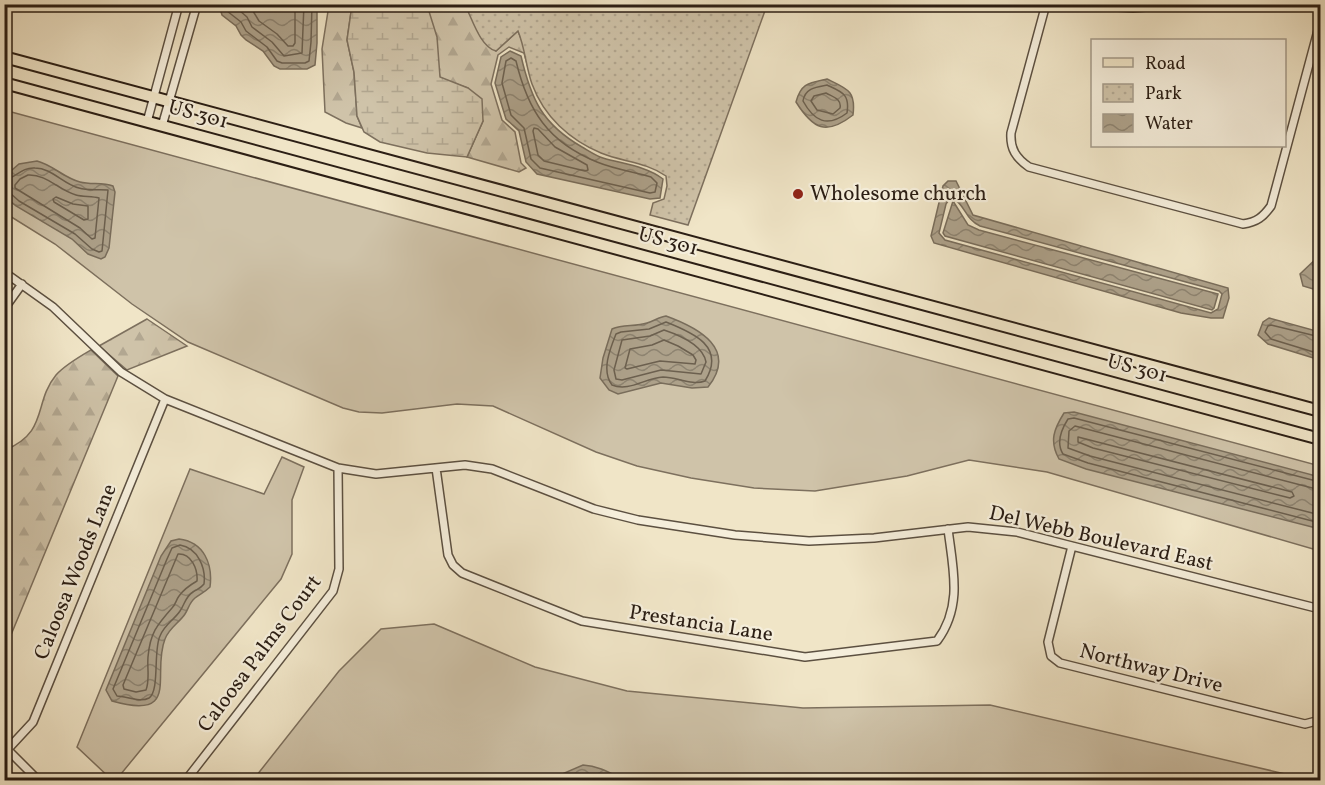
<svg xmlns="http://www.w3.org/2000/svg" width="1325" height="785" font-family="Vollkorn,serif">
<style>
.grass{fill:#cfc3a9;stroke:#7d705e;stroke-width:1.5}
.forest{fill:url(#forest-firs);stroke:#7d705e;stroke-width:1.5}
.wetland{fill:url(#wetland-marsh);stroke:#7d705e;stroke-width:1.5}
.park{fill:url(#park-dots);stroke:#7d705e;stroke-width:1.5}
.water{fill:url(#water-waves);stroke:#796d5b;stroke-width:1.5;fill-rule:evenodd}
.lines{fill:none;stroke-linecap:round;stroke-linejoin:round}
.shore{stroke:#6c604f;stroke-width:1.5}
.street-casing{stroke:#5c5041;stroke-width:10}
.primary-casing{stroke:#2b1e14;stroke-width:14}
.street{stroke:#f5eedb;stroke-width:7}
.primary{stroke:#f0e5c7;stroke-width:10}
.poi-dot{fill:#8f2418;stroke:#f5eedb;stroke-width:2}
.labels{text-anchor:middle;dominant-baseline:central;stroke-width:4.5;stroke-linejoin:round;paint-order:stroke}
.street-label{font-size:21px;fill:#2b1e14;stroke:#f5eedb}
.poi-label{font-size:21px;fill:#2b1e14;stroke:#f5eedb;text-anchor:start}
</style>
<defs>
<pattern id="forest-firs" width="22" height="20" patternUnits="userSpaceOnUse" patternTransform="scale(1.5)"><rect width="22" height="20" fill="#cfc3a9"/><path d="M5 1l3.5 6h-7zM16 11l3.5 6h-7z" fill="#b2a791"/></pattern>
<pattern id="wetland-marsh" width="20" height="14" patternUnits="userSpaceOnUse" patternTransform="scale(1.5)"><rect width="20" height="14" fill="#cfc3a9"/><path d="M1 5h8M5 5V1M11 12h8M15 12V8" fill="none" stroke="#b2a791"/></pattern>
<pattern id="park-dots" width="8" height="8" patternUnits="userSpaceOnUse" patternTransform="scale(1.5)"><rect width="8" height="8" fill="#cfc3a9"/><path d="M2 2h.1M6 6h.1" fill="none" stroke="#b2a791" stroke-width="1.8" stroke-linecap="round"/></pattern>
<pattern id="water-waves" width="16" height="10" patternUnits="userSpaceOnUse" patternTransform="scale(1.5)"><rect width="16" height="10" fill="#ada18a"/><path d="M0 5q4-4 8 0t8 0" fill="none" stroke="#8d8370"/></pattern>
</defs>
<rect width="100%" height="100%" fill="#f0e5c7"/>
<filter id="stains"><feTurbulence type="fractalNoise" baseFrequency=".00333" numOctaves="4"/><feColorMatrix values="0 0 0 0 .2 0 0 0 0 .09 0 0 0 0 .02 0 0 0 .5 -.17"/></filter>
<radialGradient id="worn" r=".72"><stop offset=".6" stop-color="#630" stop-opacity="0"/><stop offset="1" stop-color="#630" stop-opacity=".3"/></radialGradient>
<path class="grass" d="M4,110L1320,466V551L1047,472L969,460L907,476L815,491L754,488L691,478L637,466L596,452L493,406L457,404L382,413L359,412L343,408L188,342L132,304L55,244L5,213Z
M282,457L304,467L292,500V554L281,579L116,780H112L77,747L190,469L264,494Z
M434,624L535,667L627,691L803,708L990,705L1311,780H253L339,671L381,629Z"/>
<path class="forest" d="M329,5H352L347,40L354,72L357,116L362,128L346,123L325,112L322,49Z
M427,5H465L483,40L496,51L518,31L524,46L532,82L524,53L509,47L498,55L491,84L502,120L515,132L521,163L526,168L519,172L467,157L483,121L468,88L440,78Z
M147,319L187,346L127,370L99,346Z
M91,350L118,376L6,647L4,646L5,450C49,432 33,403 56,375C65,365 79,357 91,350Z"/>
<path class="wetland" d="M352,5H427L437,37L440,77L468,88L482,99L483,121L467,157L427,153L380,142L364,132L357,116L354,72L347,40Z"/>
<path class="park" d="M465,5H767L688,225L650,215L653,203L664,199L667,186L666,176C646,162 623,162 601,153C570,140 544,117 532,84C526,67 525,48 518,31L496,51C480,47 472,18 465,5Z"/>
<path class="water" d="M219,5H317V43L315,65L307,69H280L274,66L263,51L246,40L241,35L236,26L222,15Z
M510,51L521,56C531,99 542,124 582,147C589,151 596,156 603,158C623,164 646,166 663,179L660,198L650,199L537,174L526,162L519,131L506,119L495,83L501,57Z
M827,79C848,89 856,91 853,115C826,136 813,129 796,102C801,83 809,83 827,79Z
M37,161C53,165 64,178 80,182C91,185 102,182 113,186L115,192L109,248L105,257L101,259L88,254L72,239L16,206L6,198L5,176L19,164Z
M948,181H956L973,215L1228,288L1229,298L1223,318H1211L1181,313L934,243L931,236L943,186ZM950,198H953C966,206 965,219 980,226L1219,291L1222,294L1218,309L1211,313L945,240L939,233L946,204Z
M953,201L968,225L979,230L1218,294L1214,308L1212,310L945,236L943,233Z
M1320,255V291L1303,286L1300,274Z
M666,316C699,328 738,349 708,387L692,388L661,383L618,394L609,390L600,378L603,358L612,329C623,324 635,327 647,323C654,321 659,317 666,316Z
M1269,318L1320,332V360L1268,344L1258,335L1263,322Z
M1074,412L1320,477V529L1086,469L1059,459C1049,441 1054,429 1064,413Z
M179,539C204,542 213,564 210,587C205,592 200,594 195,598C189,603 189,608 185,614C179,623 169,628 165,639C151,674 182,721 112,701L106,690L161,556L171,541Z
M583,765C599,766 610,773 624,780H559L562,774Z"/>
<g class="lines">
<path class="shore" d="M225,4L227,11L241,22L246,31L267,47L277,61L282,63H305L309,61L311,42L312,4
M232,4L247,17L252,27L272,42L284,56L302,53L304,4
M246,4L253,11L259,21L277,34L288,46H293L295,43V4
M511,58L516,61C528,111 548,142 597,162C614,169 634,172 651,177L657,183L655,192L650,193L540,168L531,159L524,128L511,115L502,83L506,61Z
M827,85C842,92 850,94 847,113C827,128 814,121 803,101C805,88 816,87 827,85Z
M826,93C833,97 842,99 840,108L833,114L817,110L811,101L814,96Z
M534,128L538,129L555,147L587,165L588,170L585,171L544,161L538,155L533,131Z
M28,175C47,174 58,190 76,195C83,197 92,196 99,198L95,238L92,239L80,228L15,188V185L20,179Z
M4,180C16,178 21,167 35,168C52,168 63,184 79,188C88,191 98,189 108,190L102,251L99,252L92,249L75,234L19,201L10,193L4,192
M56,197L73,204L88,206V219L84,220L54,202L53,199Z
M666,322C694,333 726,347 705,381C692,386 677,377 663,377C645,378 629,392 612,385C601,371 610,349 616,334L621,332L649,329Z
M664,330C679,335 703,345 706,362L701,374L661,370L622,380L616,379L614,370L622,340L650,336Z
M1320,337L1271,325L1268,326L1265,332L1271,339L1320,354
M664,340L678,346L693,355L696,360L695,364L660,361L627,369L625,368L630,349L652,345Z
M1078,437L1292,492L1294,496L1290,498L1093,448L1078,442Z
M1320,482L1074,418L1068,419C1061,430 1056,443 1063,454L1088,463L1320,523
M1320,490L1075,426L1069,431L1068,448L1090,456L1320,515
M180,545C198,548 206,568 204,584C200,589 197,589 193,592C185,597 185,604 180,611C174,620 164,625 160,636C153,650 160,691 149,698C140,703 126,696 117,696L113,689L167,559L172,548Z
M178,554C191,553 198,569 197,581C190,585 184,589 179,596C176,600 176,604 172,608C157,625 150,633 148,657C147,668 150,680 146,690L136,692L124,689L123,685Z"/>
<g class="street-casing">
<path id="street" d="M1046,4L1011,133C1010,149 1016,158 1029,167L1243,224C1257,222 1263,217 1271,206L1320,23
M1073,4L1133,8L1183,4
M147,122L179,4
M162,126L197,4
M4,272L53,307L121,372L165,399L338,468L376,474L465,465L492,469L594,509L638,520L735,535L809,541L874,538L968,527L1017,532L1320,609
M4,309L22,284
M436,468L448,555L453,565L462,573L582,621L805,657L937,641C963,606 953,569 948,529
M1072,546L1048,642L1051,656L1060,663L1305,724L1320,720
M6,748L38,780
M7,750L33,722L165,399
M186,780L333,591L339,569L338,468"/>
</g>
<g class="primary-casing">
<path id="primary" d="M4,57L1320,411
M4,83L1320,439"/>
</g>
<use href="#street" class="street"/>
<use href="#primary" class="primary"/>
</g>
<circle class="poi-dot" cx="798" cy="194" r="6"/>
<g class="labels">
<g class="street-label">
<text transform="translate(198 115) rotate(15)">US 301</text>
<text transform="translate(668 242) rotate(15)">US 301</text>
<text transform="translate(1137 369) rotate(15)">US 301</text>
<text transform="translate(1101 539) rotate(13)">Del Webb Boulevard East</text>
<text transform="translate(76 572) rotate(-68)">Caloosa Woods Lane</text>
<text transform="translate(701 624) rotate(9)">Prestancia Lane</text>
<text transform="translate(260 654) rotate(-53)">Caloosa Palms Court</text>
<text transform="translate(1151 669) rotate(14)">Northway Drive</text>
</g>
<g class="poi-label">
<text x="810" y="194">Wholesome church</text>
</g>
</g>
<rect width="1325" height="785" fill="none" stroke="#f0e5c7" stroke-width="24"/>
<rect x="6" y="6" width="1313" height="773" fill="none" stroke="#2b1e14" stroke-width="3"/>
<rect x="12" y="12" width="1301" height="761" fill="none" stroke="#2b1e14" stroke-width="1.5"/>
<rect x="1091" y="39" width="195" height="108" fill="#f5eedb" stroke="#a49b8b" stroke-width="1.5"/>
<rect x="1103" y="58" width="30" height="9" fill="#f0e5c7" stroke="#a49b8b" stroke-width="1.5"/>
<text x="1145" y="69" font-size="18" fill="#2b1e14">Road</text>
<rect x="1103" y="84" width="30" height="18" fill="url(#park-dots)" stroke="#a49b8b" stroke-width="1.5"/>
<text x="1145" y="99" font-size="18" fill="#2b1e14">Park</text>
<rect x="1103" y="114" width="30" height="18" fill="url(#water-waves)" stroke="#a49b8b" stroke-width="1.5"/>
<text x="1145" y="129" font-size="18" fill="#2b1e14">Water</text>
<rect width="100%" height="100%" filter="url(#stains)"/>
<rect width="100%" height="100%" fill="url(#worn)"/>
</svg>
